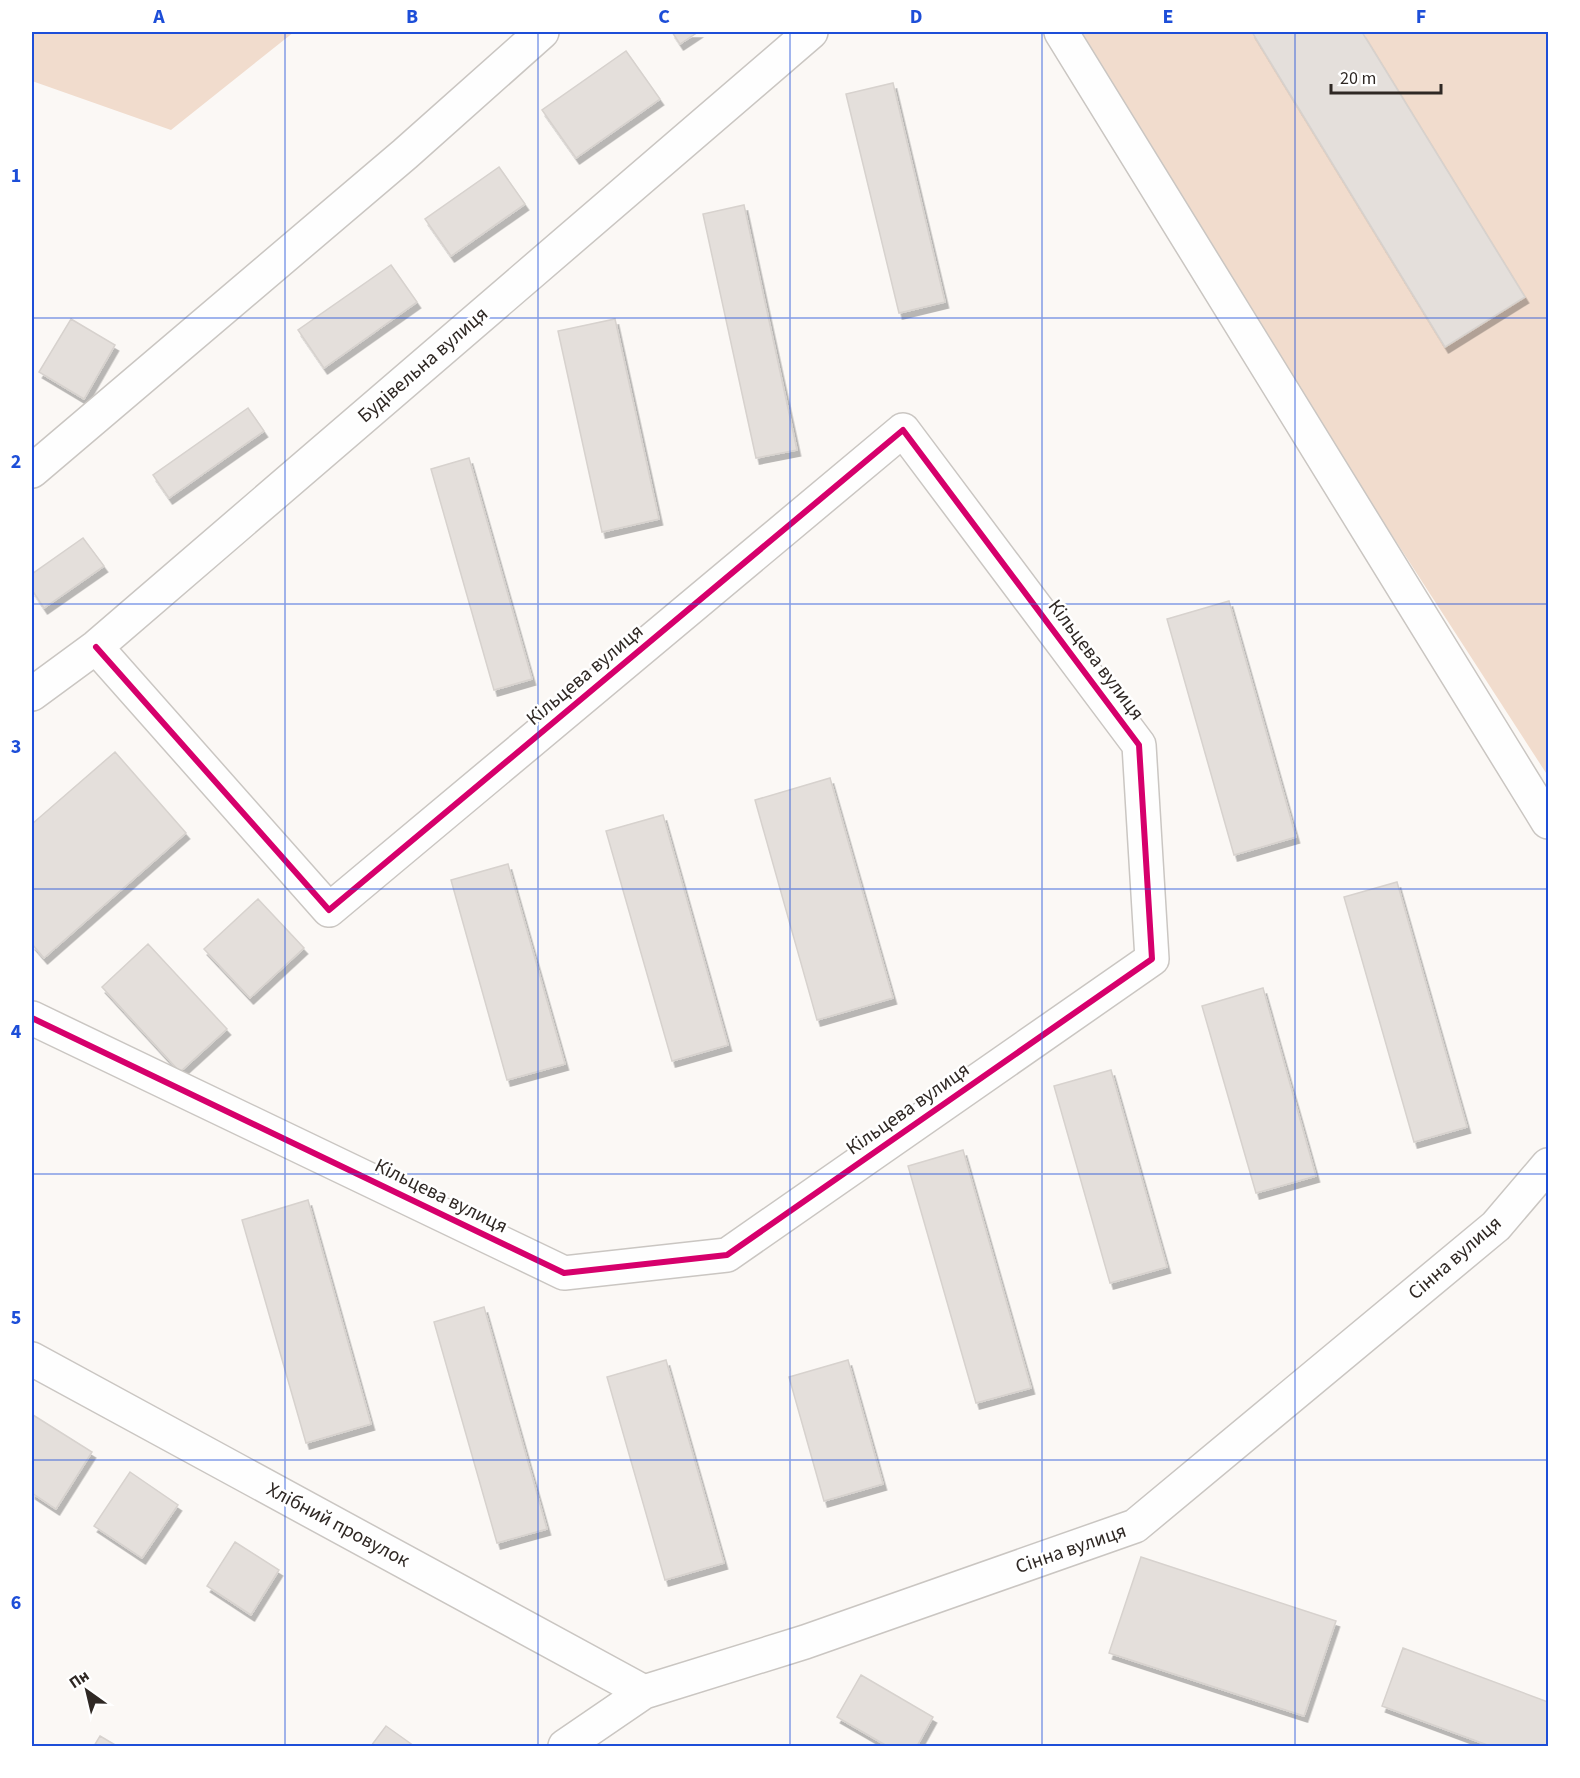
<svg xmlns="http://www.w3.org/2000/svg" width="1580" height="1778" font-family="'Source Sans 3',sans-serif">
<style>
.green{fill:#f1dccd}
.building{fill:#e4dfdb;stroke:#d7d2ce;stroke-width:1.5;filter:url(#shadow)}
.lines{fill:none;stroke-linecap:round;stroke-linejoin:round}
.minor-casing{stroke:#cac6c2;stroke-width:36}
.minor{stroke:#fefefe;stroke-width:33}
.cycleway-casing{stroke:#fff;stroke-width:10}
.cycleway{stroke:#d6006c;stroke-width:6}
.grid{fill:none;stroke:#1d4ed8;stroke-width:1.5;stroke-opacity:0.55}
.labels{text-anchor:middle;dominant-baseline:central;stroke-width:5;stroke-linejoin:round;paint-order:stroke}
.street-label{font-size:20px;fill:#2f2824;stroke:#fff}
.neatline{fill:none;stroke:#1d4ed8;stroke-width:2}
.grid-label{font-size:20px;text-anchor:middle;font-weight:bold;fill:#1d4ed8}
</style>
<defs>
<filter id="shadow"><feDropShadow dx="3.5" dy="6" stdDeviation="0" flood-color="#0004"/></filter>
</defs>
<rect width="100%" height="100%" fill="#fbf8f5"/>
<path class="green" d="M32,32H294L171,130L32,81Z
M1066,32H1548V776Z"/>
<path class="building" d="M672,32H698L680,44Z
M1252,32H1362L1525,297L1445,347Z
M626,51L660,99L576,158L542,110Z
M893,83L945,302L899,313L846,94Z
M499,167L525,204L451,256L425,219Z
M744,205L797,450L756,458L703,214Z
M391,265L417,302L324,368L298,330Z
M71,319L115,345L84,399L39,372Z
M615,319L659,519L602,532L558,331Z
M248,408L264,431L169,498L153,475Z
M469,458L532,679L494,690L431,469Z
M83,538L104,566L44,608L32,590V574Z
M1229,601L1296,837L1234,855L1167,619Z
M115,752L186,833L44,958L32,944V824Z
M830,778L893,998L817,1020L755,800Z
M663,815L728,1045L672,1061L606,831Z
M508,864L565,1064L507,1080L451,880Z
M1397,882L1467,1127L1414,1142L1344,897Z
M258,899L304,948L250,998L204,949Z
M148,944L227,1029L180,1072L102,987Z
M1263,988L1316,1176L1256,1193L1202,1006Z
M1111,1070L1167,1267L1110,1283L1054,1086Z
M963,1150L1031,1388L976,1403L908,1166Z
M308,1200L371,1424L306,1443L242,1220Z
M484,1307L547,1529L497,1543L434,1322Z
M666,1360L724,1563L665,1580L607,1377Z
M848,1360L883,1484L824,1501L789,1377Z
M33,1415L92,1452L56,1509L32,1493V1417Z
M130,1472L178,1505L142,1558L94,1526Z
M235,1542L279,1570L251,1615L207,1586Z
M1141,1557L1336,1621L1304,1716L1109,1653Z
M1403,1648L1548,1702V1746H1490L1382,1706Z
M861,1675L933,1717L917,1746H887L837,1717Z
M386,1726L414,1746H371Z
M100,1736L117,1746H94Z"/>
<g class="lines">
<g class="minor-casing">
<path id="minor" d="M1061,32L1548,822
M32,471L405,154L542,32
M32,694L96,647L811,32
M32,1018L564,1273L727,1255L1152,959L1139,745L903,430L329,910L96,647
M32,1359L644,1692
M565,1746L644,1692L805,1642L1135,1526L1496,1226L1548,1165"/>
</g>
<use href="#minor" class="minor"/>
<g class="cycleway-casing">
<path id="cycleway" d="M32,1018L564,1273L727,1255L1152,959L1139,745L903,430L329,910L96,647"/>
</g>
<use href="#cycleway" class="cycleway"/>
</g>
<path class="grid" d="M285,32V1746M538,32V1746M790,32V1746M1042,32V1746M1295,32V1746M32,318H1548M32,604H1548M32,889H1548M32,1174H1548M32,1460H1548"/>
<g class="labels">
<g class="street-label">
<text transform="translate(423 365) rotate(-41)">Будівельна вулиця</text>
<text transform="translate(1096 660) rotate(53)">Кільцева вулиця</text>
<text transform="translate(585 675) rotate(-40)">Кільцева вулиця</text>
<text transform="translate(908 1109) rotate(-35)">Кільцева вулиця</text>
<text transform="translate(441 1196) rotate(26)">Кільцева вулиця</text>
<text transform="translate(1455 1258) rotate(-41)">Сінна вулиця</text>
<text transform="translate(338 1525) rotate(28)">Хлібний провулок</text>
<text transform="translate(1071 1549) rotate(-19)">Сінна вулиця</text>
</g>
</g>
<rect width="1580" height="1778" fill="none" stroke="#ffffff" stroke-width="66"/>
<g transform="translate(87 1691) rotate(326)" stroke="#ffffff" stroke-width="4.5" paint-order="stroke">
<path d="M0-4.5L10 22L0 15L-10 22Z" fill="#2f2824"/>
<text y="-9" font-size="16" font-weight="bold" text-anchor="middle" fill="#2f2824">Пн</text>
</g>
<path d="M1331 84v9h110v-9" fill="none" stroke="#2f2824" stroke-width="3"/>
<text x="1340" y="84" font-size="18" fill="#2f2824" stroke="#ffffff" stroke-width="4.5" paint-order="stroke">20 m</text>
<rect x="33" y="33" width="1514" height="1712" class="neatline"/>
<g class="grid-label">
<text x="159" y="23">A</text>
<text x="412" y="23">B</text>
<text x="664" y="23">C</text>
<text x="916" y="23">D</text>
<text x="1168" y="23">E</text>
<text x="1421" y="23">F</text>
<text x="16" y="182">1</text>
<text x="16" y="468">2</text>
<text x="16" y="753">3</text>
<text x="16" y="1038">4</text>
<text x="16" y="1324">5</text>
<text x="16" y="1609">6</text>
</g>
</svg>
